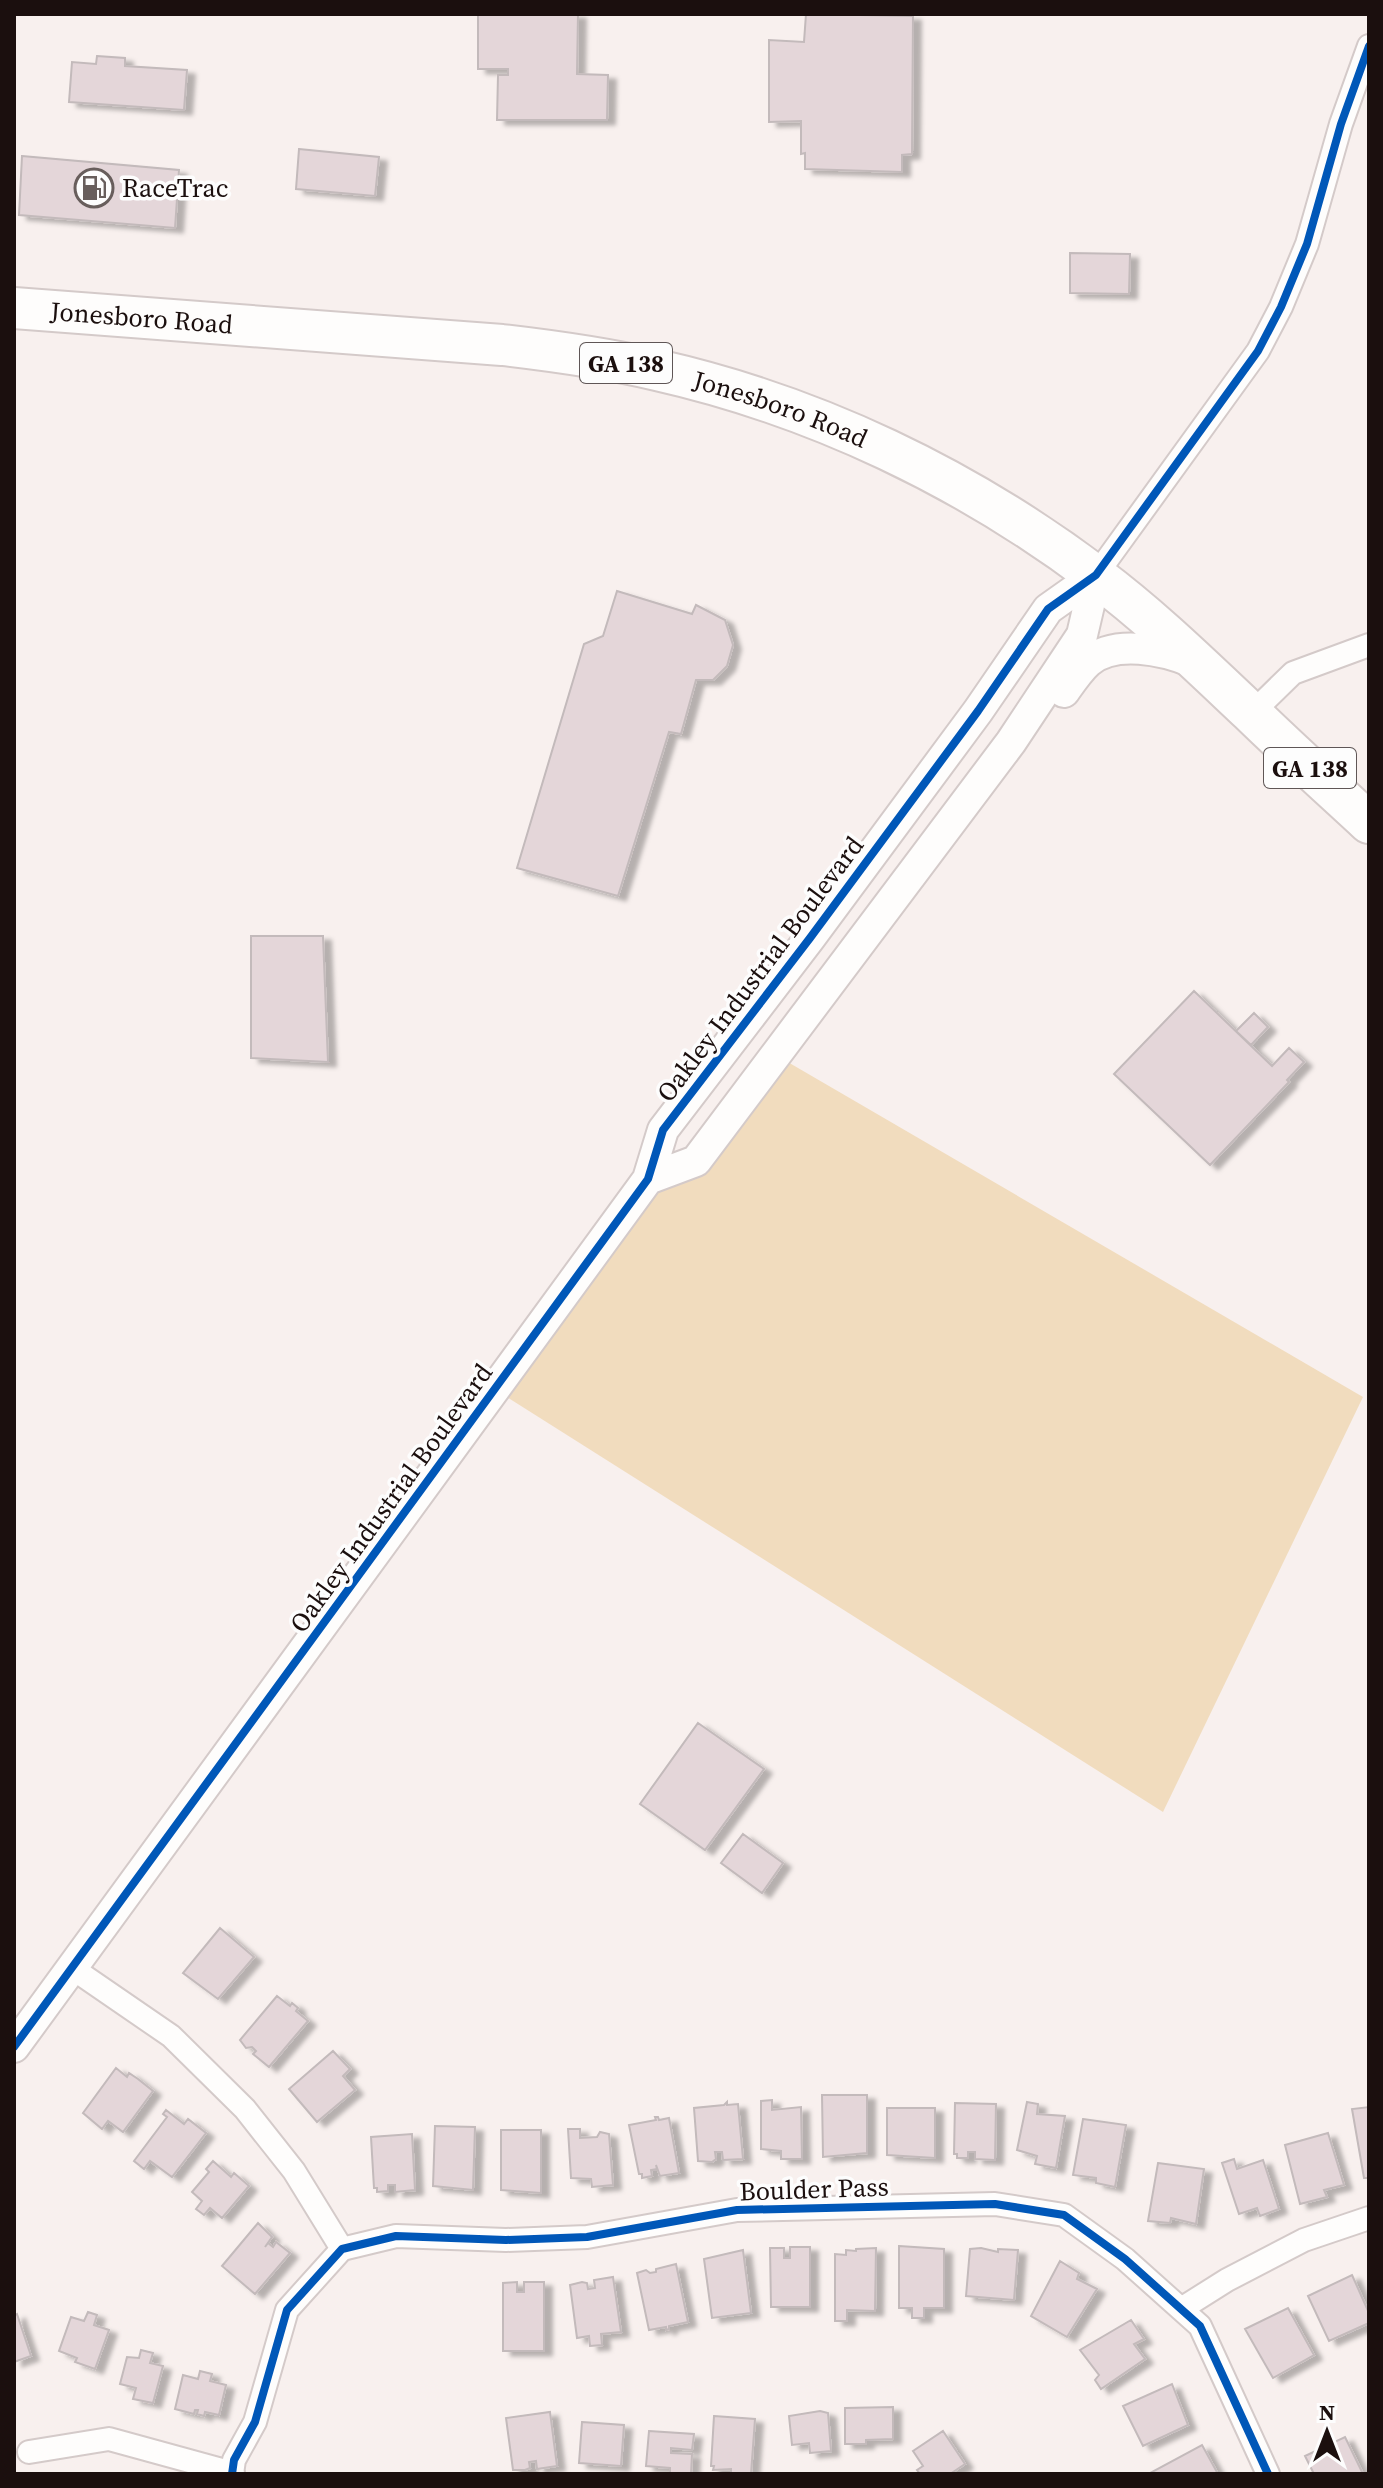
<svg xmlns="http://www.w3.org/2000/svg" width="1383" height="2488" font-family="'Source Serif 4',serif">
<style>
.green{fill:#f1dcbe}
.building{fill:#e4d6d9;stroke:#c3babb;stroke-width:2;filter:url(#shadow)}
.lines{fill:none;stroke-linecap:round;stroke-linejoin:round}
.street-casing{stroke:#d4cac9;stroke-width:26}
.secondary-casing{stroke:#d4cac9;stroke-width:34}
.highway-casing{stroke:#d4cac9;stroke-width:44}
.street{stroke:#fefdfc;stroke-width:22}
.secondary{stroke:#fefdfc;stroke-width:30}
.highway{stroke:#fefdfc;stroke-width:40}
.cycleway-casing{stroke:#fdfdfd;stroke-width:13}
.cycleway{stroke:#0057b8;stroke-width:8}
.labels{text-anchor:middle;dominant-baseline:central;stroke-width:7;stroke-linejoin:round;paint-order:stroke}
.shield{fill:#fdfdfd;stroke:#5f5656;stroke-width:2}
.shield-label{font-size:24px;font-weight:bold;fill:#1b0f0e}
.poi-label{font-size:26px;fill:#1b0f0e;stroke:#fdfdfd;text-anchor:start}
.street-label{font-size:26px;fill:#1b0f0e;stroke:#fdfdfd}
</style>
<defs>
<filter id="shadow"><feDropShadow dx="8" dy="4.5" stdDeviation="2" flood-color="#0004"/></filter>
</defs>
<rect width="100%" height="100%" fill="#f8f0ee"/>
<path class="green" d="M774,1054L1363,1397L1163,1812L488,1385Z"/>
<path class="building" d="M478,14H578L577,74L608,75L607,120H497L498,75H508V69H478Z
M806,14L913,16L912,154L902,155V172L805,169V153L801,154V121L769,122V40L804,42Z
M97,56L125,58V66L187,70L184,110L69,102L72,62L96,64Z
M299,149L379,157L375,196L296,189Z
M22,156L179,170L175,228L19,215Z
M1070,253L1130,254L1129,294L1070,293Z
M617,591L692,614L696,605L725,620L733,645L727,666L713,680H696L681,734L669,732L618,896L517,868L584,644L603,636Z
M251,936H323L328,1062L251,1058Z
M1194,991L1272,1066L1289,1048L1304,1062L1287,1080L1289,1082L1210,1165L1114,1074Z
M1254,1013L1268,1027L1251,1045L1236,1031Z
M698,1723L764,1769L705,1850L640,1804Z
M743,1834L783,1863L762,1893L721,1863Z
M220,1928L254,1957L218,1999L183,1973Z
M277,1996L290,2006L292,2003L298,2008L296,2011L308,2021L269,2067L253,2054L256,2051L252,2047L246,2048L240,2040Z
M333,2051L350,2069L343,2076L355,2090L317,2122L289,2089Z
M116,2068L127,2077L129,2073L138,2079L153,2091L123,2132L108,2121L102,2129L83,2113Z
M822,2095H867V2153L823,2157Z
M772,2100V2110L801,2107L802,2159H781V2151L761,2149V2101Z
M727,2102V2105L738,2104L743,2159L723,2160L722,2152H715L716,2159L712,2162L698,2161L694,2108L724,2105Z
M1027,2102L1038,2104L1037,2114L1065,2116L1056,2168L1035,2164L1037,2156L1017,2150Z
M955,2103L996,2104L995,2160L975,2159V2152H968V2158H957V2154H954Z
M1369,2107V2178H1364L1352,2109Z
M887,2108H935V2158L887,2155Z
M166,2110L184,2124L188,2119L206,2133L172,2177L150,2161L144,2169L134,2161L167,2117L163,2114Z
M655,2117H658L659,2120L669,2118L679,2173L660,2176L656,2165L657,2169L651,2170L652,2176L642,2178V2174H639L629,2125L656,2120Z
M1083,2119L1126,2125L1115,2187L1096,2183V2178L1073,2175Z
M435,2126L475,2127L473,2190L433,2186Z
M568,2129H580V2138L597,2137L600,2132L609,2134L613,2185L592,2187L591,2179L571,2178Z
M501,2130H541V2193L501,2190Z
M1328,2133L1344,2185L1324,2190L1327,2197L1300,2204L1285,2145Z
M412,2134L415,2190L395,2192V2185H388V2191L377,2192V2188H374L371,2137Z
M1234,2159L1237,2169L1263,2160L1279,2209L1260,2216L1257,2208L1239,2214L1222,2163Z
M213,2161L231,2177L234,2173L249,2186L222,2218L210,2208L204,2215L196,2209L202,2201L192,2192L209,2172L206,2169Z
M1158,2163L1204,2169L1196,2224L1171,2218L1170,2223L1148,2221Z
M258,2223L272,2237L265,2247L268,2243L273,2247L276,2242L290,2253L255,2294L222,2266Z
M899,2246L944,2249V2308H924V2318H912V2308H899Z
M790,2247H810V2307H771L770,2248H784V2258H790Z
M876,2248L875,2311L847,2310V2321H835V2254L846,2255V2250L856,2251V2249Z
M981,2248L998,2252V2249L1018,2250L1014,2300L966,2296L970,2249Z
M743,2250L751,2313L712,2318L704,2259Z
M1060,2261L1079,2273L1077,2279L1097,2289L1067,2337L1031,2316Z
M676,2264L688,2322L669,2326V2329L666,2330V2327L649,2330L637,2273L646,2270L650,2273L656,2272V2269Z
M1352,2275L1369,2313V2323L1329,2341L1308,2296Z
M613,2277L621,2332L601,2334L602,2345L590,2346L589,2336L577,2338L570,2285L582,2282L587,2283L588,2289L595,2288L594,2280Z
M517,2282V2292H524V2282H544V2351H503V2283Z
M1288,2308L1314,2355L1273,2378L1245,2329Z
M88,2312L97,2315L94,2325L109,2330L95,2369L75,2362L77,2358L59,2351L71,2317L84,2321Z
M17,2314L31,2356L14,2362V2316Z
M1131,2320L1144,2339L1134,2344L1145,2359L1101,2389L1095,2380L1099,2375L1080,2350Z
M141,2350L153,2353L150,2363L163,2366L153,2403L133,2399L136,2388L120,2384L127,2357L139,2358Z
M200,2371L212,2374L210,2381L226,2385L219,2415L205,2412L204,2416L197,2414L198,2410H195L194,2414L175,2409L183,2375L198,2379Z
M1172,2384L1188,2425L1143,2446L1123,2406Z
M893,2407V2439L866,2440V2444H845V2408Z
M820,2411L828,2413L831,2451L810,2453L809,2443L792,2445L789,2416Z
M550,2412L557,2466L537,2469L536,2461L529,2462L530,2468L525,2470H513L506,2418Z
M714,2416L755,2419L751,2474H731V2469L713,2470L714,2466H711Z
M582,2422L624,2425L621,2466L579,2463Z
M649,2431L694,2434L692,2450L671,2448V2453L692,2454L691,2474L670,2473V2468L646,2466Z
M943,2431L965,2464L950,2474H920L917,2470L923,2466L913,2451Z
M1345,2437L1363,2474H1314L1305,2456Z
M1202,2445L1218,2474L1150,2473Z"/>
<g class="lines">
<g class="street-casing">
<path id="street" d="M1096,575L1258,351L1281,307L1307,244L1341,124L1369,46
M1251,714L1293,673L1369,645
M72,1968L171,2036L245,2109L294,2171L342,2249
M1181,2309L1227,2280L1304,2240L1369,2218
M29,2452L109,2439L233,2473
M232,2474L234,2460L255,2422L287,2310L342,2249L396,2236L506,2240L587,2237L737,2210L995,2204L1064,2215L1125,2259L1200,2326L1268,2474"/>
</g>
<g class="secondary-casing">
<path id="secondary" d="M1064,692C1071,682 1079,670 1088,662C1115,639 1163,650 1193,662
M648,1179L696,1161L1011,742L1082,635L1096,575
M14,2047L648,1179L663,1130L810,938L978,711L1048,609L1096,575"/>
</g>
<g class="highway-casing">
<g id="highway">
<path id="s1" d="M14,308L502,345C554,351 605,358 657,370C816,406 966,478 1096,576C1151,617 1200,665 1250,712C1289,750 1329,786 1369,823"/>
</g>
</g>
<use href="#street" class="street"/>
<use href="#secondary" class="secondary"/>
<use href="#highway" class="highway"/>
<g class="cycleway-casing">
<path id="cycleway" d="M14,2047L648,1179L663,1130L810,938L978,711L1048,609L1096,575L1258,351L1281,307L1307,244L1341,124L1369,46
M232,2474L234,2460L255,2422L287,2310L342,2249L396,2236L506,2240L587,2237L737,2210L995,2204L1064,2215L1125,2259L1200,2326L1268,2474"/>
</g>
<use href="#cycleway" class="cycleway"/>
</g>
<defs>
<g id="fuel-ring" transform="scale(2)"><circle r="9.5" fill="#fdfdfd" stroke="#685e5c" stroke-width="1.5"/><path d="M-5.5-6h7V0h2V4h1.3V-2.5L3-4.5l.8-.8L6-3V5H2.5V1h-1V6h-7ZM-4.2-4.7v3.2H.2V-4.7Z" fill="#685e5c"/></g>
</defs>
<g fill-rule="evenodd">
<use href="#fuel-ring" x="94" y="188"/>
</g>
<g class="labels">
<g class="shield">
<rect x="580" y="343" width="92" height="40" rx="6"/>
<rect x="1264" y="748" width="92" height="40" rx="6"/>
</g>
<g class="shield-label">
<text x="626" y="363">GA 138</text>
<text x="1310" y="768">GA 138</text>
</g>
<g class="poi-label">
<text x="122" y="188">RaceTrac</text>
</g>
<g class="street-label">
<text stroke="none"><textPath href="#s1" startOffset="128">Jonesboro Road</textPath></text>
<text stroke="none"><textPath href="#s1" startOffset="776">Jonesboro Road</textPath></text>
<text transform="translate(760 969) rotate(-53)">Oakley Industrial Boulevard</text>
<text transform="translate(391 1498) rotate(-54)">Oakley Industrial Boulevard</text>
<text transform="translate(814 2189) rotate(-2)">Boulder Pass</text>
</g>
</g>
<rect width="1383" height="2488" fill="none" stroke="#1b0f0e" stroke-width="32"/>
<g transform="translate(1327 2432)" stroke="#fdfdfd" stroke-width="6" paint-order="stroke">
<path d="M0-6L14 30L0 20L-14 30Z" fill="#1b0f0e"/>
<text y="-12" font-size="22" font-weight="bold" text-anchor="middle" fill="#1b0f0e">N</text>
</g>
</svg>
